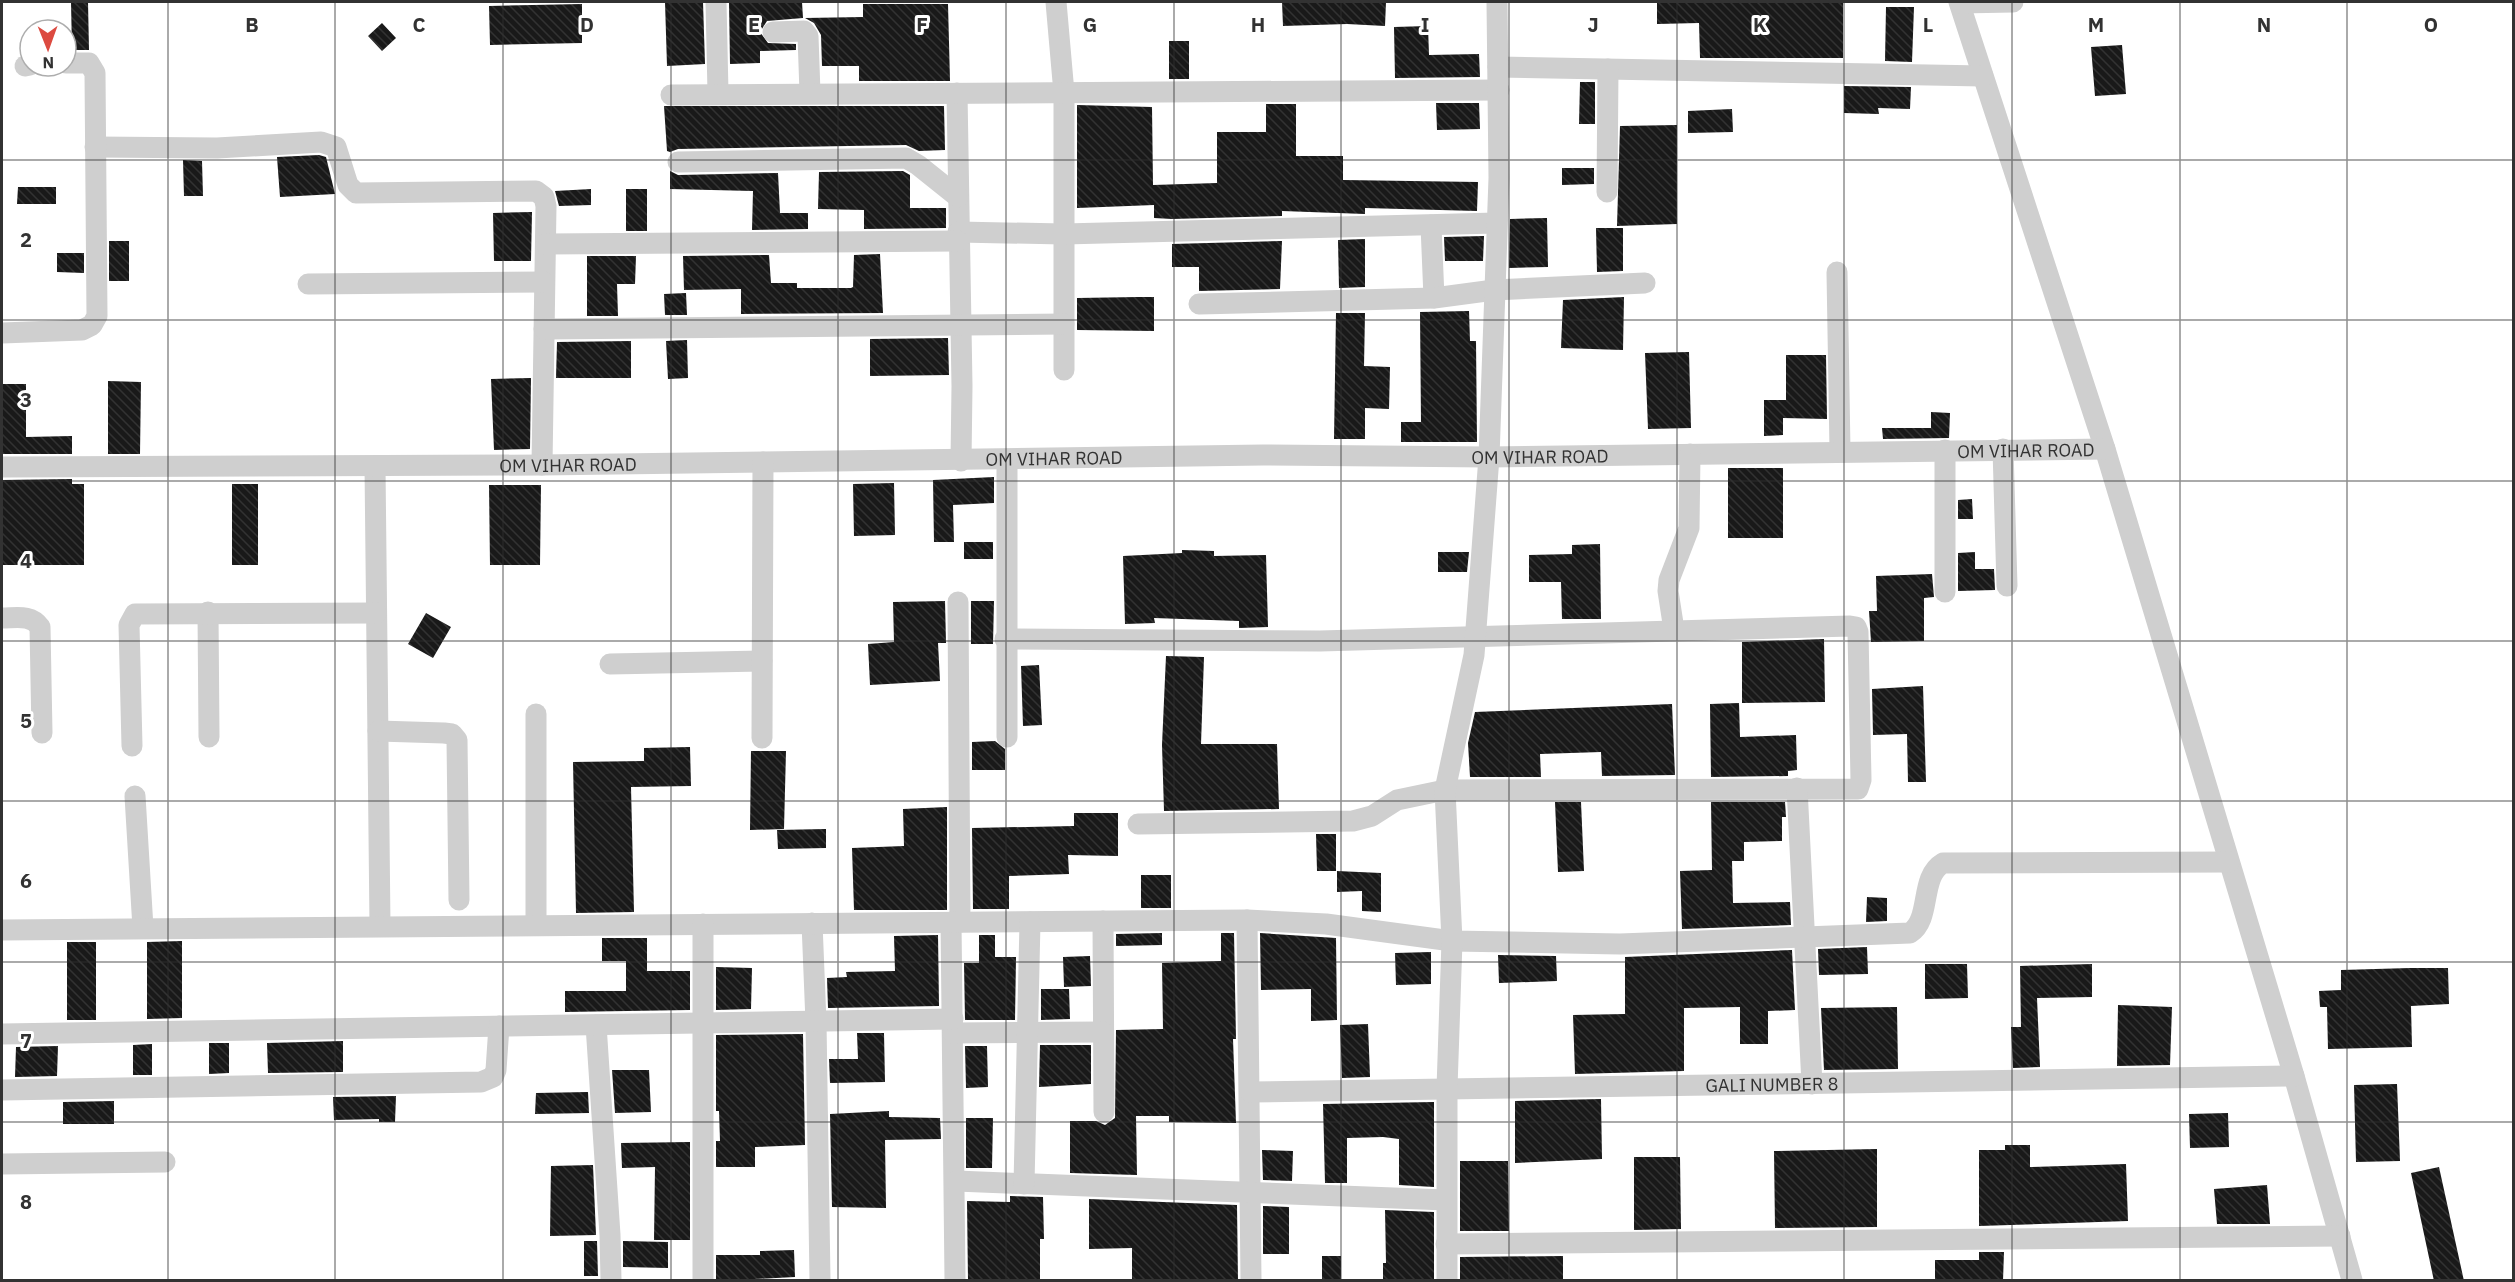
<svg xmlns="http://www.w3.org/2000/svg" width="2515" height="1282" font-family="'IBM Plex Sans',sans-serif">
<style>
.building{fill:url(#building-back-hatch)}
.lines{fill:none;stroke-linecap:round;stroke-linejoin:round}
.minor{stroke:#cfcfcf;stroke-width:21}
.grid{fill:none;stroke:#323232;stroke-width:1.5;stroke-opacity:0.55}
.labels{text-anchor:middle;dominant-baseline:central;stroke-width:6;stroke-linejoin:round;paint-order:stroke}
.street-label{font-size:18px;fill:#323232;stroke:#fff}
.grid-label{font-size:20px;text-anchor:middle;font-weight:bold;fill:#323232;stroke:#fff;stroke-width:6;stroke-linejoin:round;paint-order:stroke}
</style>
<defs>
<pattern id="building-back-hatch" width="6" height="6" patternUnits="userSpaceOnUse" patternTransform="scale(1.5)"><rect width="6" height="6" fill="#191919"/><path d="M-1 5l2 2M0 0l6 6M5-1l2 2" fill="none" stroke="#323232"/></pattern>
</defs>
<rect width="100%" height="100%" fill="#fff"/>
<path class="building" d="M71,2H88L89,50H72Z
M665,2H703L705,64L667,66Z
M729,2H802L803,18L767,21L760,32L768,43L796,44V50L760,51V63L730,64Z
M1282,2H1386L1385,26L1347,24L1283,26Z
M1704,2H1843V58H1700L1699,23L1657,24V3Z
M582,4V43L490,45L489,6Z
M863,4H948L950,81H859V66H822L821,35L814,23L805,18L863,17Z
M1886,7H1914L1912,62L1885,61Z
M382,23L396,38L382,51L368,36Z
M1428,26L1429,55L1479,54L1480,77L1395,78L1394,27Z
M1169,41H1189V79H1169Z
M2122,45L2126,94L2095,96L2091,47Z
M1580,82H1595V124H1579Z
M1844,86L1911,87L1910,109L1878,108L1879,114L1844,113Z
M1436,103H1479L1480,129L1437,130Z
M1266,104H1296V156H1343V180L1478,182L1477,211L1365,208V214L1282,211V216L1172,219L1154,218V205L1077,208V105L1152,107L1153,185L1217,183V132H1266Z
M664,106H944L945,150L919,151L906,145L678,149L670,152L667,151Z
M1732,109L1733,132L1688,133V111Z
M1677,125V224L1617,226L1620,126Z
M319,155L326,157L335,194L280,197L277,157Z
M183,160L202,161L203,196H184Z
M1562,168H1594V184L1562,185Z
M670,171L678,175L778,173L780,213H808V229L752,230L753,191L670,189Z
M903,171L910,175V208H946V228L864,229V210L818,209L819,172Z
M18,187H56V204H17Z
M591,189V205L559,206L555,191Z
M626,189H647V231H626Z
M532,212L531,261H494L493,213Z
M1547,218L1548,267L1509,268L1510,219Z
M1596,228H1623V271L1597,272Z
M1484,236L1483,261H1445L1444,237Z
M1365,239V287L1339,288L1338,240Z
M109,241H129V281H109Z
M1282,241L1280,289L1199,291V267H1172V244Z
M57,253H84V273L57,272Z
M880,254L883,313L741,314V289L684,290L683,256L769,255L771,283H797V288H851L853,287L854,255Z
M587,256H636L635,284H617L618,316H587Z
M686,293L687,315H665L664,294Z
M1138,297H1154V331L1077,330V298Z
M1624,297L1623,350L1561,348L1563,300Z
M1469,311L1470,341H1476L1477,442H1401V422H1421L1420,312Z
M1336,313H1365L1364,366L1390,367L1389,409L1365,408V439H1334Z
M948,338L949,375L870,376V339Z
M687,340L688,378L668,379L666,341Z
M631,341V378H556L557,342Z
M1689,352L1691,428L1648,429L1645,353Z
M1786,355H1826L1827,419L1783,418V435L1764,436V400H1786Z
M531,378L530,449L494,450L491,379Z
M108,381L141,382L140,454H108Z
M2,384H26V437L72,436V454H2Z
M1931,412L1950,413L1949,438L1883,439L1882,428H1931Z
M1728,468H1783V538H1728Z
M994,477V503L953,505L954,542H934L933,480Z
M72,479V484H84V565H2V480Z
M894,483L895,535L854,536L853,484Z
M232,484H258V565H232Z
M489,485H541L540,565H490Z
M1972,499L1973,519H1958V500Z
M964,542H993V559H964Z
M1600,544L1601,619H1562L1561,582H1529V555L1572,554V545Z
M1182,550L1214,551V556L1266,555L1268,627L1239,628V621L1154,618L1155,623L1125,624L1123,556L1182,553Z
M1438,552H1469L1467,572H1438Z
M1975,552V569H1994L1995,590L1958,591V553Z
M1932,574L1934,597L1924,598V641L1871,642L1869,611H1877L1876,576Z
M945,601L946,643H938L940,681L870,685L868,644L894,642L893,602Z
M971,601H994L993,644H971Z
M426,613L451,627L433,658L408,644Z
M1824,639L1825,702L1742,703V642Z
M1166,656L1204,657L1201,744H1277L1279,809L1164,811L1162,745Z
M1039,665L1042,725L1023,726L1021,666Z
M1923,686L1926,782H1908L1907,734L1873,735L1872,689Z
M1739,703L1740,737L1796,735L1797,770L1788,771V776L1711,777L1710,704Z
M1672,704L1675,775L1602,776L1601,752L1540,754L1541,777H1470L1468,743L1475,712Z
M995,741L1005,749V770H972V742Z
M690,747L691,786L631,787L634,912L576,913L573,762L644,761V748Z
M751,751H786L784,829L750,830Z
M1555,802H1581L1584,871L1558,872Z
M1711,802H1785L1786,817H1782V841L1744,842V861H1732L1733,903L1790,902L1791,925L1682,929L1680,871L1712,870Z
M947,807V910H854L852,848L904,846L903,809Z
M1074,813H1118V856L1068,855L1069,874L1009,876V909H973L972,828L1074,826Z
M826,829V848L778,849L777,830Z
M1316,834H1336V871H1317Z
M1337,871L1381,873V912L1362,911V891L1337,892Z
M1141,875H1171V908H1141Z
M1867,897L1887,898V921L1866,922Z
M1162,933V945L1116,946V934Z
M1221,933H1234L1236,1039H1233L1236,1123L1169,1122V1116H1136L1137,1175L1070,1173V1121H1096L1105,1125L1115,1118L1116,1030L1163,1029L1162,963L1221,961Z
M1260,933L1336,938L1337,1020L1311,1021V989L1261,990Z
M938,935L939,1006L828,1008L827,978L847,977L846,972L895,971L894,936Z
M979,935H995V957H1016L1015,1020H965L964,963H979Z
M602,938H647V971H690V1010L565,1012V991H626V961H602Z
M182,941V1018L147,1019V942Z
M67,942H96V1020H67Z
M1867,947L1868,974L1819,975L1818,949Z
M1792,950L1795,1010L1768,1011V1044H1740V1007L1684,1008V1071L1575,1074L1573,1015L1625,1014V957Z
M1431,952V984L1396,985L1395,953Z
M1498,955L1556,956L1557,981L1499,983Z
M1090,956L1091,986L1064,987L1063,957Z
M1925,964H1967L1968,998L1925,999Z
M2092,964V997L2037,998L2040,1067L2013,1068L2011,1027H2021L2020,966Z
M716,967L752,968L751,1009L716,1010Z
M2410,968H2448L2449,1004L2411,1006L2412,1047L2328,1049L2327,1007H2320L2319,991L2341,990V970Z
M1041,989H1069L1070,1019L1041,1020Z
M2118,1005L2172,1007L2170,1065L2117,1066Z
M1897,1007L1898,1069L1824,1070L1821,1008Z
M1368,1024L1370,1077L1342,1078L1340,1025Z
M857,1033H884L885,1082L830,1083L829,1059H858Z
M803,1034L805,1145L755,1147V1167H716V1141H720L719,1111H716V1035Z
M343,1041V1072L268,1073L267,1043Z
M209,1043H229V1073L209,1074Z
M152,1044V1075H133V1045Z
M1040,1045H1091V1084L1039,1087Z
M58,1046L57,1076L15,1077L16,1047Z
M965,1046H987L988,1087L966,1088Z
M612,1070H649L651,1112L615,1113Z
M2397,1084L2400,1161L2356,1162L2354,1085Z
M588,1092L589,1113L535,1114L536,1093Z
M396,1096L395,1122H379V1119L334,1120L333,1097Z
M1601,1099L1602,1159L1515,1163V1101Z
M114,1101V1124H63V1102Z
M1434,1102V1187L1399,1185V1139L1383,1137L1347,1138V1183H1325L1323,1104Z
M889,1111V1117L940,1118L941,1139L885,1140L886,1208L832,1207L830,1114Z
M2228,1113L2229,1147L2190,1148L2189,1114Z
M966,1118H993L992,1168H966Z
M690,1142V1240H654L655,1167L622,1168L621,1143Z
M2005,1145H2030V1167L2126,1164L2128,1221L1979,1226V1150H2005Z
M1877,1149V1227L1775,1228L1774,1151Z
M1262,1150L1293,1151L1292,1181L1263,1180Z
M1634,1157H1680L1681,1229L1634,1230Z
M1460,1161H1508L1509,1231H1460Z
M593,1165L596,1235L550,1236L551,1166Z
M2439,1167L2464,1281H2434L2411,1173Z
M2267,1185L2270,1224H2217L2214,1189Z
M1010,1196L1043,1197L1044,1239H1040V1281H968L967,1201L1010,1202Z
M1089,1199L1237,1205L1238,1281H1132V1248L1089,1249Z
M1263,1206L1289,1207V1254H1263Z
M1385,1210L1434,1212V1281H1383V1263H1386Z
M584,1241H597L598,1276H584Z
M623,1241L668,1242V1268L623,1267Z
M794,1250L795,1277L716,1281V1255H760V1251Z
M1979,1252H2004L2003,1281H1935V1260H1979Z
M1322,1256H1341V1281H1322Z
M1563,1256V1281H1460V1257Z"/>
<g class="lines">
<g class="minor">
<path d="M716,2L718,93"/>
<path d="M1056,2L1064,93V370"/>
<path d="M1959,2L2105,449L2294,1076L2352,1280"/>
<path d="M1960,3L2013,2"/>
<path d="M773,32L804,31L808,36L810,93"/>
<path d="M25,66L30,65"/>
<path d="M1498,67L1983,76"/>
<path d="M957,93L962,386L961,461"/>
<path d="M671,95L1499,90"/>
<path d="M95,147L217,148L321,142L336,147L348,185L356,193L536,191L544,197L546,206L542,465"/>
<path d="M678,162L906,158L918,165L958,197"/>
<path d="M1607,192L1608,69"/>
<path d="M1431,225L1434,298"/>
<path d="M958,232L1064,234L1496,223"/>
<path d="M546,244L958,241"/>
<path d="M1837,272L1840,451"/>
<path d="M308,284L544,282"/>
<path d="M1199,304L1434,298L1494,290L1645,283"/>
<path d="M544,329L1064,324"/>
<path d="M2,333L82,330L92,325L97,316L95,73L89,63H66"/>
<path d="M2003,449L2007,586"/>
<path d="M1007,461V737"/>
<path d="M375,466L380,926"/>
<path id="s1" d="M2,467L542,465L1263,455L1489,457L2105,449"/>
<path d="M1945,592V450"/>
<path d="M958,602L960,922"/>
<path d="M208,612L209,737"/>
<path d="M2,618C16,618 31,614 40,627L42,733"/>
<path d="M1674,630L1668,591L1669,580L1689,528L1690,454"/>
<path d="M1005,639L1320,641L1850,626L1856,627L1858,632L1861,780L1858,789L1445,790L1397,800L1372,816L1353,821L1138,824"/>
<path d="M610,664L762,661"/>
<path d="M378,731L444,733L452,734L457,740L459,900"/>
<path d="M762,738L763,462"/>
<path d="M132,746L129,625L135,614L376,613"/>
<path d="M1797,788L1812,1084"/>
<path d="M135,796L143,928"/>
<path d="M1247,920L1251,1280"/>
<path d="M1103,921L1104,1112"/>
<path d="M951,922L955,1280"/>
<path d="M812,923L816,1022L820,1280"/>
<path d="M536,925V714"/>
<path d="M2,930L1247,920L1326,924L1452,941L1620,944L1910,933C1932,919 1919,877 1943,863L2229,862"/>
<path d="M596,1025L610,1235L611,1280"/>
<path d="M953,1033L1103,1032"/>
<path d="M2,1034L953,1019"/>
<path d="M2,1090L481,1082L493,1077L496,1070L499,1026"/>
<path id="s2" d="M1250,1092L2294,1076"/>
<path d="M2,1164L165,1162"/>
<path d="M956,1181L1446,1200"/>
<path d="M1024,1184L1030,922"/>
<path d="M1446,1244L2340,1236"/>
<path d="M703,1280V924"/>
<path d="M1447,1280V1088L1452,941L1445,790L1474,655L1489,457L1499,178L1497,2"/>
</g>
</g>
<path class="grid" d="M168,2V1280M335,2V1280M503,2V1280M671,2V1280M838,2V1280M1006,2V1280M1174,2V1280M1341,2V1280M1509,2V1280M1677,2V1280M1844,2V1280M2012,2V1280M2180,2V1280M2347,2V1280M2,160H2514M2,320H2514M2,481H2514M2,641H2514M2,801H2514M2,962H2514M2,1122H2514"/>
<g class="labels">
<g class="street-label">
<text stroke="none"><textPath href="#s1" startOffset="2024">OM VIHAR ROAD</textPath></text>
<text stroke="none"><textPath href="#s1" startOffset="1538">OM VIHAR ROAD</textPath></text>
<text stroke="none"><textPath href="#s1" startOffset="1052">OM VIHAR ROAD</textPath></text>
<text stroke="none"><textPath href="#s1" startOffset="566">OM VIHAR ROAD</textPath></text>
<text stroke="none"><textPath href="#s2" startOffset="522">GALI NUMBER 8</textPath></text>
</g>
</g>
<g class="grid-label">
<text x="252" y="32">B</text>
<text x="419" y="32">C</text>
<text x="587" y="32">D</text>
<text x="754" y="32">E</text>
<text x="922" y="32">F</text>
<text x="1090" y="32">G</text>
<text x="1258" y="32">H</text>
<text x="1425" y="32">I</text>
<text x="1593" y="32">J</text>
<text x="1760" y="32">K</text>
<text x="1928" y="32">L</text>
<text x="2096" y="32">M</text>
<text x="2264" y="32">N</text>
<text x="2431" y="32">O</text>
<text x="26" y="247">2</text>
<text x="26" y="407">3</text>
<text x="26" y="568">4</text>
<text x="26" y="728">5</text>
<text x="26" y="888">6</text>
<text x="26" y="1048">7</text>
<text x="26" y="1209">8</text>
</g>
<rect width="2515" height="1282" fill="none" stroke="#323232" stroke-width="6"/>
<g transform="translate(48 48) rotate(179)"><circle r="28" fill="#ffffff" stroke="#adadad" stroke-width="1.5"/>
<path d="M0-4.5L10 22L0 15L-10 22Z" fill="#dc4a40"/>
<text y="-9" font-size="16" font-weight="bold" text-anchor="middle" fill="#323232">N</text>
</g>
</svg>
